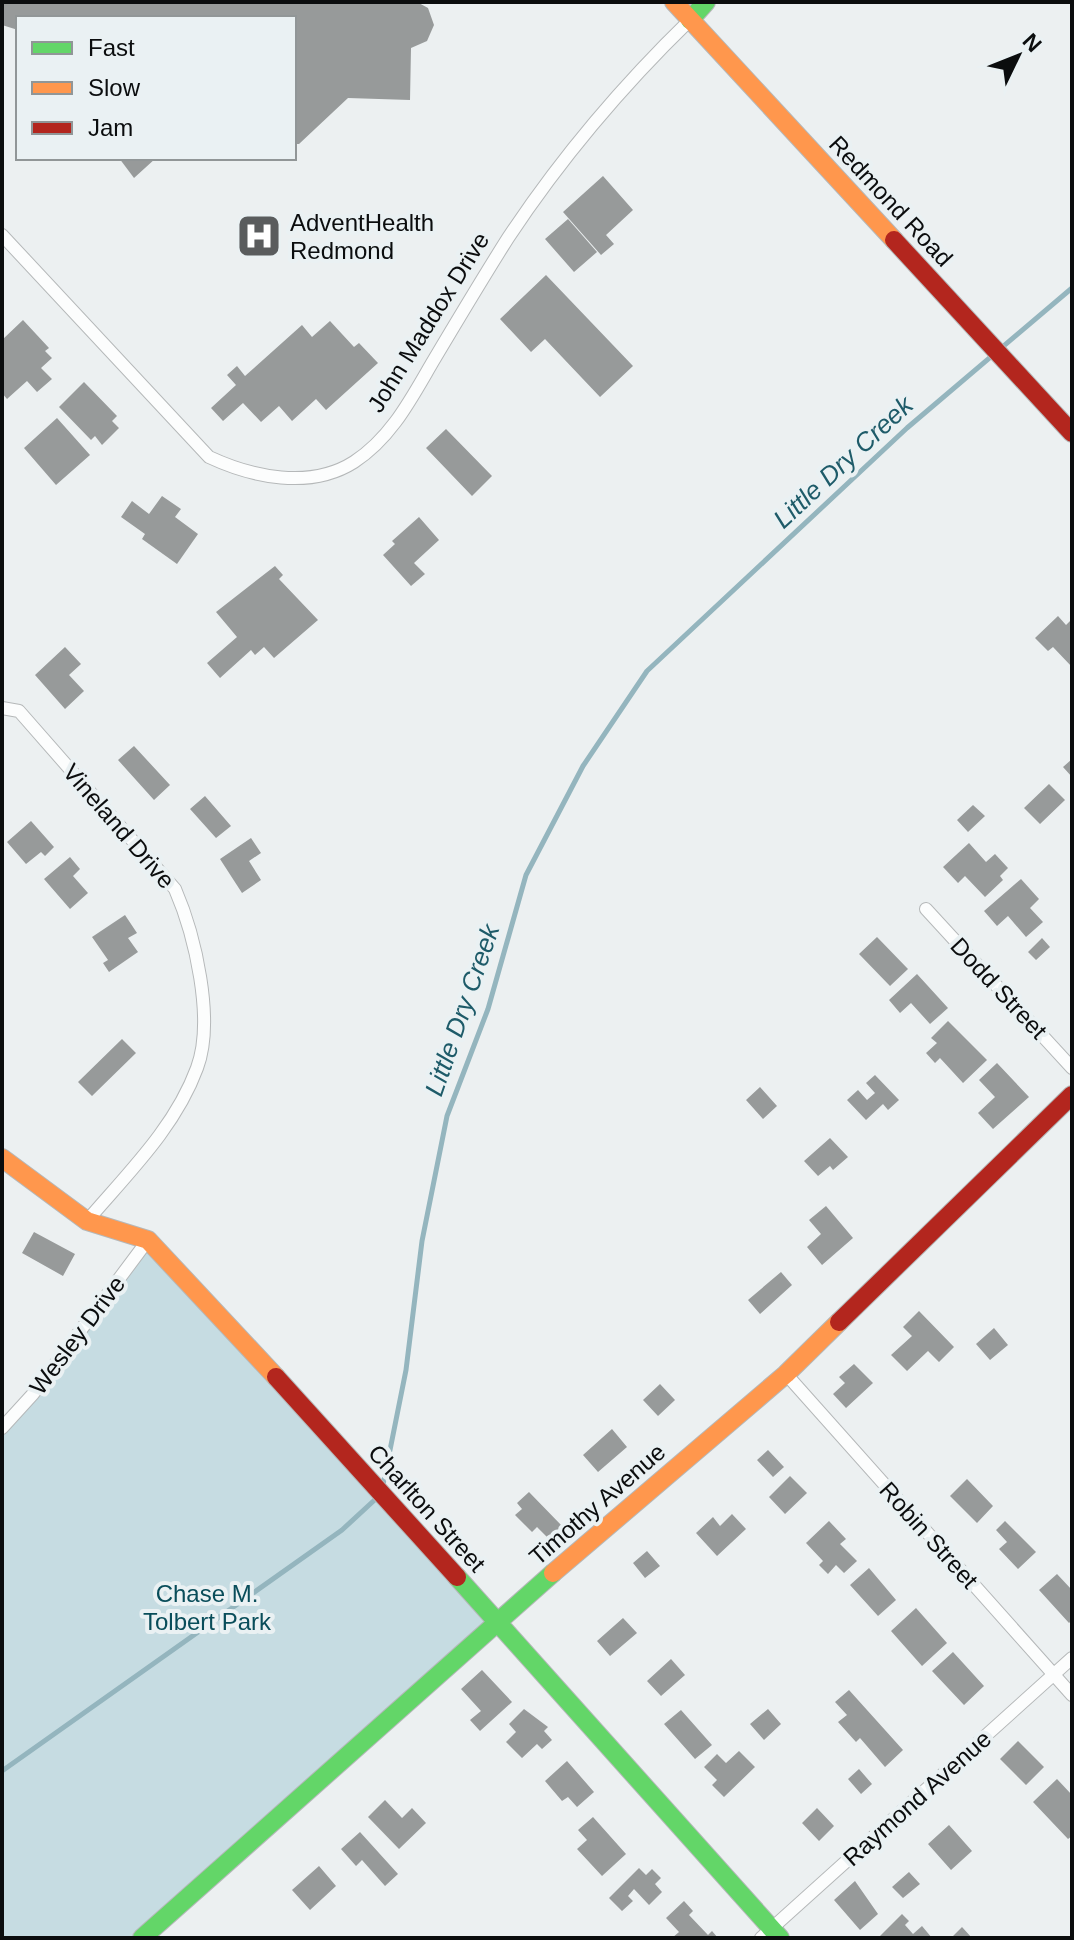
<svg xmlns="http://www.w3.org/2000/svg" width="1074" height="1940" font-family="Helvetica,sans-serif">
<style>
.green{fill:#c6dce2}
.lines{fill:none;stroke-linecap:round;stroke-linejoin:round}
.stream{stroke:#94b5be;stroke-width:5}
.building{fill:#979a9a}
.street-casing{stroke:#b5b8b9;stroke-width:14}
.fast-casing{stroke:#b5b8b9;stroke-width:20}
.slow-casing{stroke:#b5b8b9;stroke-width:20}
.jam-casing{stroke:#b5b8b9;stroke-width:20}
.street{stroke:#fcfdfd;stroke-width:12}
.fast{stroke:#63d668;stroke-width:18}
.slow{stroke:#ff974d;stroke-width:18}
.jam{stroke:#b3261e;stroke-width:18}
.labels{text-anchor:middle;dominant-baseline:central;stroke-width:8;stroke-linejoin:round;paint-order:stroke}
.street-label{font-size:24px;fill:#0b0d0e;stroke:#eaf1f3}
.poi-label{font-size:24px;fill:#0b0d0e;stroke:#eaf1f3;text-anchor:start}
.park-label{font-size:24px;fill:#094d5a;stroke:#eaf1f3}
.water-label{font-size:26px;font-style:italic;fill:#1e5b69;stroke:#eaf1f3}
</style>
<rect width="100%" height="100%" fill="#ecf0f1"/>
<path class="green" d="M148,1240L496,1622L142,1938H2V1428Z"/>
<g class="lines">
<path class="stream" d="M383,1485L406,1370L422,1241L447,1116L488,1009L526,875L583,766L647,671L907,428L1072,288
M2,1771L342,1530L380,1495"/>
</g>
<path class="building" d="M2,2H417L428,8L434,25L427,41L411,48L410,100L348,98L299,144H294V18H18V30L2,25Z
M119,158H156L134,178Z
M603,176L633,210L606,235L614,244L601,255L563,212Z
M568,219L597,252L574,272L545,239Z
M546,275L633,366L600,397L545,339L531,352L500,319Z
M23,320L49,348L45,351L52,358L41,368L52,379L37,392L27,381L7,399L2,393V340Z
M330,321L354,347L359,343L378,363L326,410L316,399L292,421L279,406L261,422L243,403L223,421L211,408L236,385L227,375L237,366L245,376L302,325L312,337Z
M84,382L117,416L112,421L119,428L102,445L95,436L91,440L59,407Z
M57,418L90,455L56,485L24,448Z
M446,429L492,476L472,496L426,448Z
M162,496L181,509L175,517L198,534L177,564L142,539L145,534L121,517L132,501L149,514Z
M419,517L439,540L414,563L425,574L411,586L383,555L395,544L392,541Z
M275,566L283,575L279,579L318,620L274,658L264,647L255,655L251,650L220,678L207,663L237,637L216,612Z
M1058,616L1066,625L1072,619V667L1053,647L1048,651L1035,638Z
M65,647L81,664L69,675L84,691L65,709L35,675Z
M134,746L170,785L154,800L118,760Z
M1072,759V777L1063,767Z
M1049,784L1065,800L1040,824L1024,808Z
M205,796L231,826L216,838L190,809Z
M973,805L985,816L968,832L957,820Z
M31,821L54,847L45,856L41,852L26,864L7,842Z
M251,838L261,853L249,861L261,880L242,893L220,859Z
M969,843L986,862L995,854L1008,868L1000,876L1003,880L985,897L965,876L958,883L943,867Z
M70,857L80,869L73,876L88,893L70,909L44,879Z
M1021,879L1039,899L1030,908L1043,922L1026,937L1008,916L997,926L984,911Z
M125,915L137,933L128,938L138,952L109,972L103,963L108,960L92,937Z
M877,937L908,969L890,986L859,954Z
M1042,938L1050,947L1036,960L1028,952Z
M917,974L948,1008L930,1024L911,1003L900,1013L889,1000Z
M948,1021L987,1060L963,1083L940,1058L935,1063L926,1053L937,1043L931,1038Z
M122,1039L136,1053L92,1096L78,1082Z
M997,1063L1029,1097L993,1129L978,1113L995,1097L979,1080Z
M875,1075L899,1100L888,1110L883,1104L866,1120L847,1100L858,1090L867,1100L875,1093L866,1083Z
M760,1087L777,1106L763,1119L746,1100Z
M830,1138L848,1157L833,1170L830,1166L818,1176L804,1161Z
M826,1206L853,1238L822,1265L807,1247L821,1234L809,1220Z
M34,1232L75,1254L63,1276L22,1253Z
M781,1272L792,1285L760,1314L748,1300Z
M919,1311L954,1347L939,1362L928,1351L907,1371L891,1355L912,1336L903,1327Z
M994,1328L1008,1345L990,1360L976,1344Z
M854,1364L873,1383L846,1408L833,1394L845,1383L839,1377Z
M660,1384L675,1400L658,1416L643,1400Z
M612,1429L627,1447L598,1472L583,1455Z
M768,1450L784,1467L773,1477L757,1460Z
M790,1476L807,1493L785,1514L769,1497Z
M967,1479L993,1506L977,1523L950,1496Z
M529,1492L563,1527L550,1540L537,1527L532,1532L515,1515L522,1509L517,1503Z
M732,1514L746,1529L717,1556L696,1533L713,1517L720,1526Z
M829,1521L846,1539L840,1544L857,1561L844,1573L836,1565L828,1574L819,1565L823,1561L806,1543Z
M1005,1521L1036,1552L1018,1569L999,1549L1007,1542L996,1530Z
M647,1551L660,1566L645,1578L633,1563Z
M869,1568L896,1600L878,1616L850,1585Z
M1057,1574L1072,1590V1620L1069,1623L1039,1590Z
M916,1608L947,1643L922,1666L891,1631Z
M623,1618L637,1633L610,1656L597,1641Z
M953,1652L984,1686L964,1705L932,1671Z
M671,1659L685,1675L661,1696L647,1681Z
M482,1670L512,1702L480,1731L470,1720L481,1711L461,1689Z
M849,1690L903,1750L885,1767L860,1738L856,1742L838,1722L847,1715L835,1702Z
M524,1709L548,1727L544,1731L552,1740L542,1749L537,1744L522,1758L506,1742L516,1732L509,1724Z
M768,1709L781,1724L764,1740L750,1724Z
M681,1710L712,1745L695,1759L664,1724Z
M1018,1741L1044,1767L1026,1785L1000,1759Z
M739,1751L755,1767L724,1797L712,1785L717,1780L704,1767L717,1754L726,1763Z
M567,1761L594,1792L577,1807L568,1797L562,1801L545,1781Z
M859,1769L872,1784L861,1794L848,1779Z
M1057,1779L1072,1795V1836L1068,1839L1033,1802Z
M385,1800L402,1818L412,1808L426,1823L399,1849L368,1817Z
M817,1808L834,1826L819,1841L802,1823Z
M593,1817L626,1854L602,1876L577,1849L587,1840L578,1830Z
M949,1825L972,1851L951,1870L928,1844Z
M360,1832L398,1874L385,1886L362,1860L356,1866L341,1849Z
M319,1866L336,1886L310,1910L292,1890Z
M639,1868L646,1875L652,1869L661,1878L655,1884L662,1892L649,1905L634,1889L628,1896L633,1901L622,1911L609,1898Z
M909,1872L920,1884L903,1898L892,1887Z
M855,1881L878,1914L860,1930L834,1900Z
M684,1901L693,1911L689,1915L708,1935L712,1931L718,1938H672L679,1932L666,1918Z
M902,1914L909,1921L905,1925L913,1934L922,1926L932,1938H878Z
M962,1927L972,1938H951Z"/>
<g class="lines">
<g class="street-casing">
<path id="street" d="M2,235L209,457C252,477 310,490 354,462C391,438 411,399 432,363C457,321 482,279 508,238C561,158 621,87 690,20
M2,708L19,711L175,889C195,935 215,1020 197,1068C175,1128 127,1174 87,1221
M926,909L1072,1068
M786,1374L1072,1695
M2,1428L33,1394L148,1240
M761,1938L1072,1658"/>
</g>
<g class="fast-casing">
<path id="fast" d="M690,20L706,2
M457,1577L780,1938
M142,1938L553,1573"/>
</g>
<g class="slow-casing">
<path id="slow" d="M674,2L894,240
M2,1158L87,1221L148,1240L276,1377
M553,1573L786,1374L839,1322"/>
</g>
<g class="jam-casing">
<path id="jam" d="M894,240L1072,433
M839,1322L1072,1095
M276,1377L457,1577"/>
</g>
<use href="#street" class="street"/>
<use href="#fast" class="fast"/>
<use href="#slow" class="slow"/>
<use href="#jam" class="jam"/>
</g>
<defs>
<g id="hospital-square" transform="scale(2.3)"><rect x="-9" y="-9" width="18" height="18" rx="4" fill="#5a5c5d" stroke="#eaf1f3"/><path d="M-5-5h3v3.5h4V-5h3V5h-3V1.5h-4V5h-3Z" fill="#fff"/></g>
</defs>
<g fill-rule="evenodd">
<use href="#hospital-square" x="259" y="236"/>
</g>
<g class="labels">
<g class="street-label">
<text transform="translate(891 201) rotate(47)">Redmond Road</text>
<text transform="translate(428 322) rotate(-58)">John Maddox Drive</text>
<text transform="translate(119 826) rotate(49)">Vineland Drive</text>
<text transform="translate(999 988) rotate(47)">Dodd Street</text>
<text transform="translate(77 1335) rotate(-53)">Wesley Drive</text>
<text transform="translate(597 1504) rotate(-41)">Timothy Avenue</text>
<text transform="translate(427 1508) rotate(48)">Charlton Street</text>
<text transform="translate(929 1535) rotate(48)">Robin Street</text>
<text transform="translate(917 1798) rotate(-42)">Raymond Avenue</text>
</g>
<g class="poi-label">
<text x="290" y="222">AdventHealth<tspan x="290" dy="28">Redmond</tspan></text>
</g>
<g class="park-label">
<text x="207" y="1593">Chase M.<tspan x="207" dy="28">Tolbert Park</tspan></text>
</g>
<g class="water-label">
<text transform="translate(843 462) rotate(-43)">Little Dry Creek</text>
<text transform="translate(462 1010) rotate(-71)">Little Dry Creek</text>
</g>
</g>
<rect width="1074" height="1940" fill="none" stroke="#0b0d0e" stroke-width="8"/>
<rect x="16" y="16" width="280" height="144" fill="#eaf1f3" stroke="#919697" stroke-width="2"/>
<rect x="32" y="42" width="40" height="12" fill="#63d668" stroke="#919697" stroke-width="2"/>
<text x="88" y="56" font-size="24" fill="#0b0d0e">Fast</text>
<rect x="32" y="82" width="40" height="12" fill="#ff974d" stroke="#919697" stroke-width="2"/>
<text x="88" y="96" font-size="24" fill="#0b0d0e">Slow</text>
<rect x="32" y="122" width="40" height="12" fill="#b3261e" stroke="#919697" stroke-width="2"/>
<text x="88" y="136" font-size="24" fill="#0b0d0e">Jam</text>
<g transform="translate(1018 56) rotate(47)" stroke="#eaf1f3" stroke-width="6" paint-order="stroke">
<path d="M0-6L14 30L0 20L-14 30Z" fill="#0b0d0e"/>
<text y="-12" font-size="22" font-weight="bold" text-anchor="middle" fill="#0b0d0e">N</text>
</g>
</svg>
